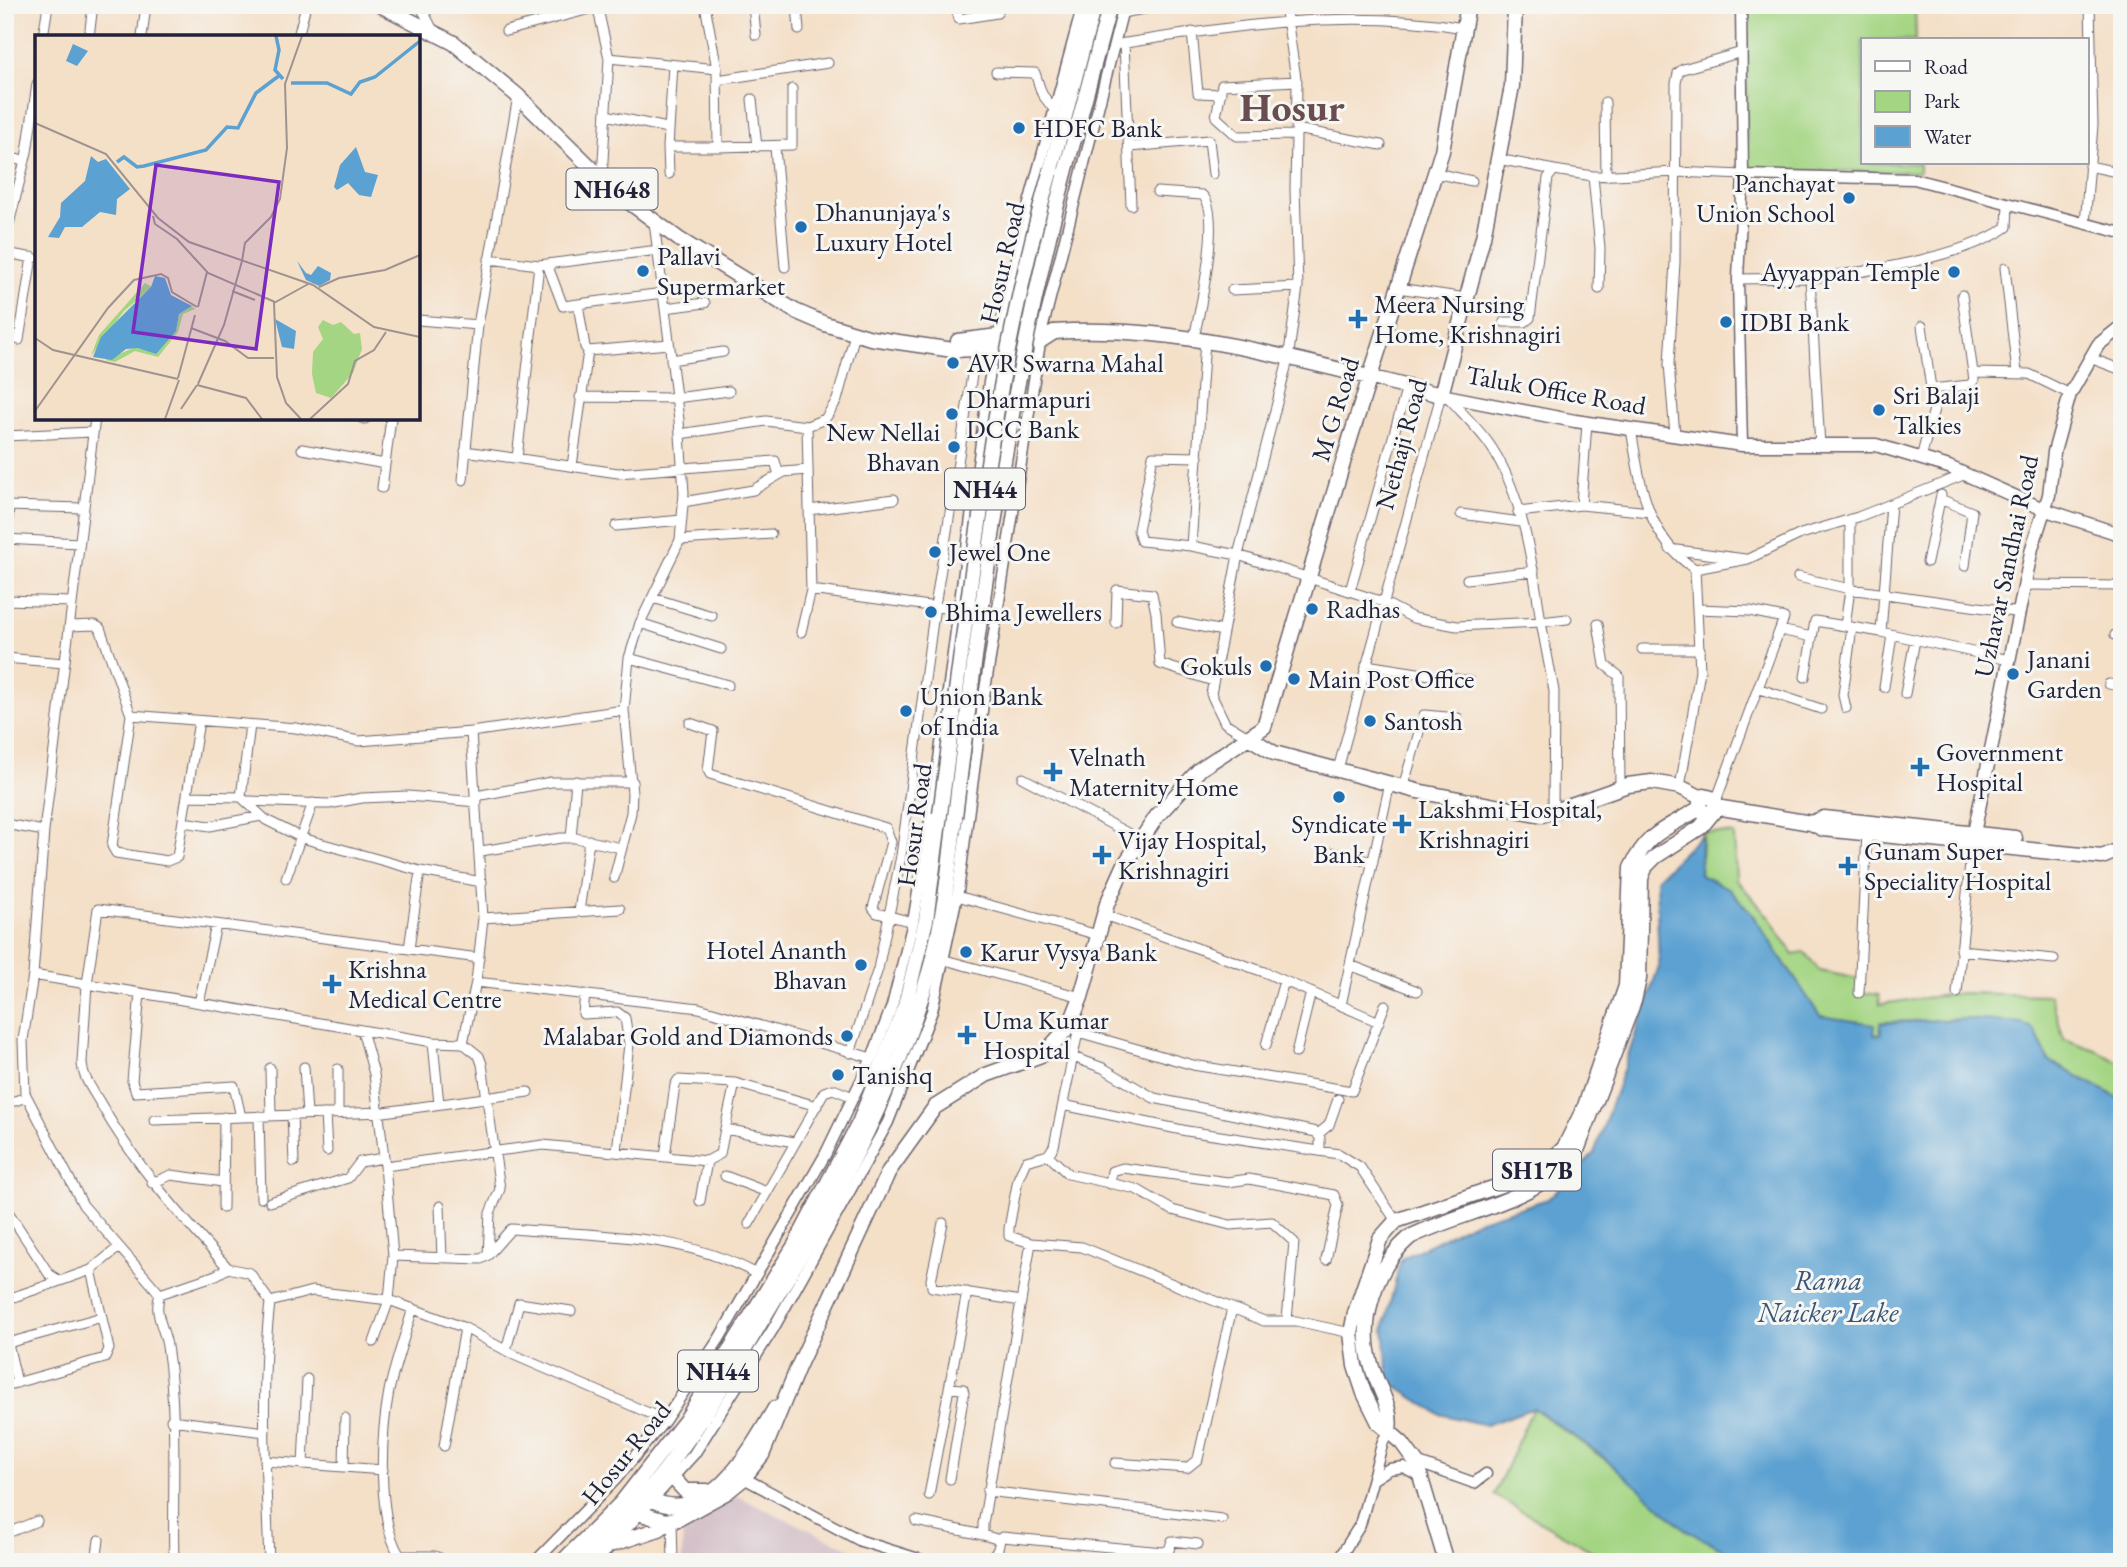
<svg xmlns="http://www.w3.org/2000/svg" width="2127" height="1567" font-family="'EB Garamond',serif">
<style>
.industrial{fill:#d2bdc6}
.green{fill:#a4d583;stroke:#637c5f;stroke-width:2}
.water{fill:#5ba1d1;stroke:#3e6286;stroke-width:2}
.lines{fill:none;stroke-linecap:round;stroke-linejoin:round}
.minor-casing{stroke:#6c646c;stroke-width:11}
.tertiary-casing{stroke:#6c646c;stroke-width:13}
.secondary-casing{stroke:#6c646c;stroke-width:15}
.primary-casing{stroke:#6c646c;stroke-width:17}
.trunk-casing{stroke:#6c646c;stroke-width:17}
.minor{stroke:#fff;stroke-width:9}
.tertiary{stroke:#fff;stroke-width:10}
.secondary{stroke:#fff;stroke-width:12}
.primary{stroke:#fff;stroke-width:14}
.trunk{stroke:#fff;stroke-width:14}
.trunk-bridge-casing{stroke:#6c646c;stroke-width:17;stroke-linecap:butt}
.trunk-bridge{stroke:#fff;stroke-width:14}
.poi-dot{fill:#1f6fb2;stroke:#f6f6f2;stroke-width:2.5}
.labels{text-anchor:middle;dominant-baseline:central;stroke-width:6;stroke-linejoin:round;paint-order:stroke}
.shield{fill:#f6f6f2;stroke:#626272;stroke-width:2}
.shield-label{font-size:24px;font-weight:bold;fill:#22223b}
.poi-label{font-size:26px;fill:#22223b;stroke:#f6f6f2;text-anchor:start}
.street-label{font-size:26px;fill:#22223b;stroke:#f6f6f2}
.water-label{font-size:28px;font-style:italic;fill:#395577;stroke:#f6f6f2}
.town-label{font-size:40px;font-weight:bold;fill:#694d50;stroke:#f6f6f2}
.inset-river{fill:none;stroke:#5ba1d1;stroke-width:3.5}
.inset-road{fill:none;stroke:#a0938f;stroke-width:2}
.view{fill:#7b2cbf;fill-opacity:0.15;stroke:#7b2cbf;stroke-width:3.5}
.inset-edge{fill:none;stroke:#22223b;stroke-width:3.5}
</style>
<rect width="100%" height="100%" fill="#f6f6f2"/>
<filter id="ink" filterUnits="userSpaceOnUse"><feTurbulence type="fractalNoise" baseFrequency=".0143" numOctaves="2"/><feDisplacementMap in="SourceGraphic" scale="14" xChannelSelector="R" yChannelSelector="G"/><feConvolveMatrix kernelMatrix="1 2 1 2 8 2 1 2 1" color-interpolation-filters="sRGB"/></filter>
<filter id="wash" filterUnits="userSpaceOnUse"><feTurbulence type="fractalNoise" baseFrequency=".00686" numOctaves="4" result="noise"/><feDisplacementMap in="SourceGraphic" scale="28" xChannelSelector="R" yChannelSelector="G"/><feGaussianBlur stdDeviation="1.57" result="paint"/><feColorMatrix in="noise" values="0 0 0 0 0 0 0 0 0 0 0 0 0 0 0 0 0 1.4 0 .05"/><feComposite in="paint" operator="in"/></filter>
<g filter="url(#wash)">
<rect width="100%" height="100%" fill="#f4dfc7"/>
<path class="industrial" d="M732,1494L876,1561L880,1562H682L683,1521Z"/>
<path class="green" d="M1747,5H1915L1916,40H1863V163H1919V172L1746,170Z
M1703,832L1734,834L1736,879L1769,917L1793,954L1804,952L1820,971L1859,979V992L1879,995L1880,1004L1961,993L2050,995L2064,1039L2098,1051L2122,1065V1100L2049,1061L2035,1031L2021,1023L1966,1019L1881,1022V1034L1874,1035V1024L1820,1016L1749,910L1700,875Z
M1533,1408L1747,1562H1611L1494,1495Z"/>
<path class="water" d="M1701,835L1700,875L1728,888L1749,910L1820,1016L1875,1024L1874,1035L1881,1034L1880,1023L1966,1019L2021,1023L2035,1031L2049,1061L2122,1100V1562H1749L1687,1531L1600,1454L1534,1408L1486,1425L1439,1414L1389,1382L1384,1328L1401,1259L1474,1222L1548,1199L1594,1154L1659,966L1656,879Z"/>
</g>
<g filter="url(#ink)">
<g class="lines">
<g class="minor-casing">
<path id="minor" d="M420,5L435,34
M597,5L609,58
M753,5L756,35
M797,5L799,30
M955,5L959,19L997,13L1001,5
M5,9H7
M1122,13L1166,5
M506,31L598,7
M1192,32L1198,93L1221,94
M43,37L48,5
M89,37L93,5
M142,37L146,5
M298,37L306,5
M1124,43L1131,205
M1114,45C1229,26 1347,8 1463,28
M673,65L668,147H718L717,69
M996,72L1035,73L1042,94L1055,111
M717,80L828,63
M752,99L757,147
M1605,102L1606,176
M606,115L667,128
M1296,129L1381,145
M1296,135L1237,136L1216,117L1222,85L1297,81
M668,147L669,174
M718,147L792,145V89
M775,147L785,267
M1129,147L1209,140L1213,174
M5,157L25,161
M1498,159L1554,170
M2089,166L2122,173
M1435,173L1472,181
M1593,176L1600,248L1599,289
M602,178L609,58L717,69L705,5
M1157,192L1202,195C1223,211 1199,314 1194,338
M2085,224L2093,125L2090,5
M5,240L27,152L37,84
M5,253L34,258
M489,259L539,265L658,250
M547,264L563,306L663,293
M2005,268L2017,373
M1810,278C1863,273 1965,257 2007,227L2008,204
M1738,279L1810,278L1820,446
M1398,288L1466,298
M1232,290L1298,287
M578,304L585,347L588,351L669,344
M665,308L705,303
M418,320L478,325
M1504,322H1525L1530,318L1548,178L1554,170L1593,176L1677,172L1743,175
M19,340L32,257
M1205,340L1191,546L1238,555L1383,602L1413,618L1457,626L1541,622L1554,691L1553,812
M2090,358L2122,370
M671,360L723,352
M1973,373L2029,374L2070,394
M1931,389L1970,385L1974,380L1962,295
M1447,396C1460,411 1475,425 1487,441C1522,488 1533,565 1541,622L1567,619
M580,397L676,398L729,391
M95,418L44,831L33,975L23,1040L25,1093L83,1205L160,1294C153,1313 164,1327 167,1346C178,1416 172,1491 174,1562
M361,418L365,419
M1631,429C1640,483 1646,537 1695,569L1700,671L1680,787
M680,434L766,421L807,426L825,419L837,400L855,334
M1675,435L1669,364L1675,262L1676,83L1678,73L1683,69L1742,52
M5,436L93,432
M302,449L385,464
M465,451L618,473L775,461L779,475
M517,458L539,265
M1921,458L1934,409L1922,326
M572,466L588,351
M463,480L478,325L518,96
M382,488L391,418
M1940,499L1972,512L1965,566
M683,502L753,490L784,472L808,470
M1581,505L1587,423
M5,506L84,508
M809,510L894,499
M1518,512L1581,505L1650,512
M1461,514L1521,522
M616,526L682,520
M5,539L79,543
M6,539L9,506
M680,540L771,534
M1191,546L1141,541L1138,530L1153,456L1198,457
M1670,549L1745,559
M1927,562L1941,495
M1695,569L1748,559L1801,534L1858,517L1966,474
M1798,577L1850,589L2014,612
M1467,579L1534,571
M2026,585L2122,586
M811,590L959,610
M1350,591L1407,387
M653,598L712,616
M5,600L72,602
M1697,609L1750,611L1784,618L1716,801
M1177,622L1223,631
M640,623L721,649
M1116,623L1117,590L1152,594L1156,613L1160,664L1213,681
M1598,624L1605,665L1619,676L1620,788
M69,626L95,625L100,628L131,715L112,846L116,853L167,861L177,857L199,721
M1845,626L1850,589V519
M1780,630L1812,637
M801,632L811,590L807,426
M1881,632L1891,504
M2115,635L2122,636
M1642,649H1700
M5,658L64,663
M629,658L728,685
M1366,665L1469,681
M1805,677L1815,621L1881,632L2009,660
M2109,684L2122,687
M1884,687L1892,635
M1760,689L1821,709
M1905,694L1915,640
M1846,708L1843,695L1852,627
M131,715L296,728L359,741L471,732L624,710
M690,723L713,731L708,770L710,774L886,828L891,842L873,908L877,913L913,922
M1250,738L1225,723L1211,694L1238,555L1288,360L1298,287L1295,189L1297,85L1285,5
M1338,769L1441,395
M1023,778L1141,840
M1403,787L1424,715L1458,718
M911,791L934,797
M187,796L241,797L266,820L302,838L420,871
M476,796L551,782H633
M241,797L250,725
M248,801L329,804L362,798L408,796L477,802
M183,822L210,826L261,816
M5,824L44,831
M571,838L576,781
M481,851L561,838H576L621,848
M1326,851L1373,862
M286,878L313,803
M614,878L631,813L632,793L624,710L629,658L640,623L680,540L684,493L679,420L654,222
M957,896L1098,935
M579,912L589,840
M1104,915L1264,972L1379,1022
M483,918L620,909
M409,949L420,871L482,882
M1960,950L2054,959
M945,960L1081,997
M1350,965L1417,991
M33,975L433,1042L463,1043L476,982L483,918L471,732
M476,982L699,1008L872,1058
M140,993L132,1081L136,1092L234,1086L241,1117
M1859,993L1867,833
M1957,993L1972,844
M585,994L583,1014L617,1012L625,1018L629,1044L617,1151
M199,1003L216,925
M1341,1005L1390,783
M362,1030L374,1074L385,1166
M1078,1032L1193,1065L1352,1091L1385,1005
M433,1042L439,1104
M463,1043L479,1056L482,1064L500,1189L490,1213L488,1255
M1266,1045L1284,981
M850,1053L878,969L901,856L935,606L976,350
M1296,1053L1311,992
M1073,1057L1103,1068L1154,1098L1316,1132L1320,1138V1150
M304,1067L307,1114
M270,1068L271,1116
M5,1104L27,1097
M1063,1105L1187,1131L1339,1154L1360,1167L1396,1221
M338,1113V1069
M325,1114L327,1151
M292,1115L294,1162
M259,1116L261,1198
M154,1120L384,1112L528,1092
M725,1129L735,1083
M1318,1134L1329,1125L1338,1099
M1048,1155L1068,1174L1136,1189L1172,1210L1230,1225L1272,1222L1294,1242L1287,1320
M665,1156L675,1085L678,1080L735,1083L817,1106
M725,1176L767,1192
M152,1183L171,1175L223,1182
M1110,1184L1112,1171L1123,1168L1228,1182L1249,1179L1334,1195L1338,1205L1326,1260
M700,1201L707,1161
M270,1202L348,1178L360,1162L383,1158
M440,1206L442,1258
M5,1207L49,1274L60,1281L91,1270L119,1247
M223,1208L224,1117
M943,1223L931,1280L932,1287L1021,1301
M749,1224L824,1092L833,1089L853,1097
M1031,1243L1082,1247L1264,1321H1296L1351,1333
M393,1256L481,1259L488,1255L511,1229C597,1236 679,1232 757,1274
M228,1268C180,1215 134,1164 99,1101C92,1089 82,1076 82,1062L87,984L98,909L479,958
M160,1294L216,1275L228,1268L250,1273L270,1302C260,1388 266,1476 269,1562
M5,1300L60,1281
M270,1302L312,1291L389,1300L465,1328L514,1355L665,1420
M413,1308C405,1336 395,1363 389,1391C381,1434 376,1518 400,1556H435L449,1562
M5,1330L17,1383
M374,1342L389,1300L393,1256L385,1166L543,1145L707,1161L720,1154L725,1129L794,1142
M8,1343L102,1317
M506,1350L519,1303L571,1311
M5,1386L105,1358L109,1349L91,1270
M949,1388L963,1389L964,1393L950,1479
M171,1420L265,1432
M444,1446L465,1328
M265,1461L383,1470
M1115,1463L1187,1468L1198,1459L1232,1308
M303,1465L307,1379
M344,1467L345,1418
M987,1491L1222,1519
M929,1495L967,1292
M672,1521L673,1562
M916,1521L983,1535
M5,1534L37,1521
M1000,1540L1002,1537L1163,1552L1169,1550L1172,1541L1198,1544
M96,1562L99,1540
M990,1562L998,1549L1000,1540L983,1535V1524L1031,1243L1009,1236V1228L1018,1179L1026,1161L1048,1155L1054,1146L1078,1032L1070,1025"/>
</g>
<g class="tertiary-casing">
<path id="tertiary" d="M1741,5L1743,175L1738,279L1742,445
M1743,175L1914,179L2122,233
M1416,1462L1474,1483L1486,1474
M740,1476L861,1541L928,1562
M1375,1478L1389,1469L1404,1467L1421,1477
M535,1562L615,1480L665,1420L719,1339L825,1155L872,1058L892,1006L913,922L934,797L989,382L1024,222L1083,5
M596,1562L694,1454L773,1329L888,1122L932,1011L958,891L984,696L1042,330L1124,5
M1337,1562L1360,1525L1383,1441L1389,1430"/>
</g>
<g class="secondary-casing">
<path id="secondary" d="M1441,395L1575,421L1742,445H1876L1949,467L2043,509L2122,535
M1972,843L2032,548L2049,495L2054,452L2070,394L2098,345L2122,326"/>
</g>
<g class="primary-casing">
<path id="primary" d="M1054,332C1181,323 1317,365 1441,395L1483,237L1512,86L1515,5
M1250,738L1274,753L1417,791L1542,815L1628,785L1652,782L1680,787L1702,798
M1716,807L1811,823L1823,829L2102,857L2114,852
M1811,823L1824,818L2015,838
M1389,1430C1393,1406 1377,1387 1371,1364C1358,1320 1376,1266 1410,1237C1465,1210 1535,1202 1576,1153L1634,1001L1639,979L1641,878L1646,866L1655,857L1701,827L1715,810V799L1704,796L1700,800V808L1704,813L1713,812
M673,1478L685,1491H707
M654,1501C711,1526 752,1447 775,1408
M642,1514L665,1521L678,1519L727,1492L743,1479L762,1455L798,1367L889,1171L935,1107L986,1075L1044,1054L1070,1025L1081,997L1107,904L1125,864L1157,816L1200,769L1264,727L1351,436L1442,151L1468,5
M613,1544L659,1529L670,1521
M1446,1562L1416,1462L1402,1443L1379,1423L1364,1393L1355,1366L1351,1333L1355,1313L1380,1239L1396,1221L1516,1180L1545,1166L1564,1148L1585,1106L1626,986L1631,868C1648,831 1668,828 1700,808"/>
</g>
<g class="trunk-casing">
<path id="trunk" d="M380,5L454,43L518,96L618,194L680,240L795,311L825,324L871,338L953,350L996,348L1040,341L1054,332
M1051,169L1094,5
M1065,173L1110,5
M958,341L1039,331
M562,1562L621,1503L686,1420L795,1245L859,1123L905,1006L926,920L940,814
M580,1562C604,1537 630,1512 653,1485C696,1434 730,1374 764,1317C831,1206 895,1094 930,969C944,919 949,868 955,817"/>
</g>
<use href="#minor" class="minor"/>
<use href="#tertiary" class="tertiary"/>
<use href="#secondary" class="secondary"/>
<use href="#primary" class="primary"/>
<use href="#trunk" class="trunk"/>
<g class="trunk-bridge-casing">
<path id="trunk-bridge" d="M940,814C969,598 991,379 1051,169
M955,817C981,600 1009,384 1065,173"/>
</g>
<use href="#trunk-bridge" class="trunk-bridge"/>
</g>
</g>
<g class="poi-dot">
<circle cx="1019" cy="128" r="7"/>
<circle cx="1849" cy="198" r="7"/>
<circle cx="801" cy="227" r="7"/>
<circle cx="643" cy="271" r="7"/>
<circle cx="1954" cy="272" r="7"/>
<path d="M1354.5 308.5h7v7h7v7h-7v7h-7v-7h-7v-7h7z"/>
<circle cx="1726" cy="322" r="7"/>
<circle cx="953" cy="363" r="7"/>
<circle cx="1879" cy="410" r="7"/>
<circle cx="952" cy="414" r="7"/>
<circle cx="954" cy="447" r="7"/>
<circle cx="935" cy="552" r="7"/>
<circle cx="1312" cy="609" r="7"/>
<circle cx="931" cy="612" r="7"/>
<circle cx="1266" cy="666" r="7"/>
<circle cx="2013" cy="674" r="7"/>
<circle cx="1294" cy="679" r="7"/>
<circle cx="906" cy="711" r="7"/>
<circle cx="1370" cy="721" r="7"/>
<path d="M1916.5 756.5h7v7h7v7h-7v7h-7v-7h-7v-7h7z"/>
<path d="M1049.5 761.5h7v7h7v7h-7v7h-7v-7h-7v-7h7z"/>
<circle cx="1339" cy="797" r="7"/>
<path d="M1398.5 813.5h7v7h7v7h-7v7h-7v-7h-7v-7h7z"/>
<path d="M1098.5 844.5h7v7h7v7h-7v7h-7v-7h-7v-7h7z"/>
<path d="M1844.5 855.5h7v7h7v7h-7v7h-7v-7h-7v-7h7z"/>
<circle cx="966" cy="952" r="7"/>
<circle cx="861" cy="965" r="7"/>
<path d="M328.5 973.5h7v7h7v7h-7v7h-7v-7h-7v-7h7z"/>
<path d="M963.5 1024.5h7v7h7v7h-7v7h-7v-7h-7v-7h7z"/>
<circle cx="847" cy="1036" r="7"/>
<circle cx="838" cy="1075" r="7"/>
</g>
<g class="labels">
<g class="shield">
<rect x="566.5" y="168.5" width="91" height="41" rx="5"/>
<rect x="945" y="468.5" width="80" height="41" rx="5"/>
<rect x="1493" y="1149.5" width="88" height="41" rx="5"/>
<rect x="678" y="1350.5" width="80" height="41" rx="5"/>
</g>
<g class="shield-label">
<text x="612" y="189">NH648</text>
<text x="985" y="489">NH44</text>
<text x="1537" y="1170">SH17B</text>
<text x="718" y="1371">NH44</text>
</g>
<g class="poi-label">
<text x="1033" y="128">HDFC Bank</text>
<text x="1835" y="183" text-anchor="end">Panchayat<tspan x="1835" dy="30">Union School</tspan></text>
<text x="815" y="212">Dhanunjaya's<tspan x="815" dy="30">Luxury Hotel</tspan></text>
<text x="657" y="256">Pallavi<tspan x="657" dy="30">Supermarket</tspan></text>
<text x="1940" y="272" text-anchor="end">Ayyappan Temple</text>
<text x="1374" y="304">Meera Nursing<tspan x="1374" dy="30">Home, Krishnagiri</tspan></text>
<text x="1740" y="322">IDBI Bank</text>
<text x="967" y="363">AVR Swarna Mahal</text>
<text x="1893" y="395">Sri Balaji<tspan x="1893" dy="30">Talkies</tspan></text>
<text x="966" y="399">Dharmapuri<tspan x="966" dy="30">DCC Bank</tspan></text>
<text x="940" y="432" text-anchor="end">New Nellai<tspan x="940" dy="30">Bhavan</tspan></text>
<text x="949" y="552">Jewel One</text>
<text x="1326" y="609">Radhas</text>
<text x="945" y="612">Bhima Jewellers</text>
<text x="2027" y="659">Janani<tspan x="2027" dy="30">Garden</tspan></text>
<text x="1252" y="666" text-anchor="end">Gokuls</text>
<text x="1308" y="679">Main Post Office</text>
<text x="920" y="696">Union Bank<tspan x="920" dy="30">of India</tspan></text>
<text x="1384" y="721">Santosh</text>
<text x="1936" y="752">Government<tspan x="1936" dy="30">Hospital</tspan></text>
<text x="1069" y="757">Velnath<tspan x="1069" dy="30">Maternity Home</tspan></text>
<text x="1418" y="809">Lakshmi Hospital,<tspan x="1418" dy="30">Krishnagiri</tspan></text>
<text x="1339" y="824" text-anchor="middle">Syndicate<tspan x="1339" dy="30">Bank</tspan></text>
<text x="1118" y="840">Vijay Hospital,<tspan x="1118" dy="30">Krishnagiri</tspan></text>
<text x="1864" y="851">Gunam Super<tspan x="1864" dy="30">Speciality Hospital</tspan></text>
<text x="847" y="950" text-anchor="end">Hotel Ananth<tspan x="847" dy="30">Bhavan</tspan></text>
<text x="980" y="952">Karur Vysya Bank</text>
<text x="348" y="969">Krishna<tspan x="348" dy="30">Medical Centre</tspan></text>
<text x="983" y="1020">Uma Kumar<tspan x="983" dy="30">Hospital</tspan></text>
<text x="833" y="1036" text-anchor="end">Malabar Gold and Diamonds</text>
<text x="852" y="1075">Tanishq</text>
</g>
<g class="street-label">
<text transform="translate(1002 263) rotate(-77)">Hosur Road</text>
<text transform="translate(1556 390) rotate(10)">Taluk Office Road</text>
<text transform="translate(1335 409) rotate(-73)">M G Road</text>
<text transform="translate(1401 444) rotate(-75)">Nethaji Road</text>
<text transform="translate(2006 566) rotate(-78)">Uzhavar Sandhai Road</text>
<text transform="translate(914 825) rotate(-82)">Hosur Road</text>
<text transform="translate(626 1453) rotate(-51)">Hosur Road</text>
</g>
<g class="water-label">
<text x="1828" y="1280">Rama<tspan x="1828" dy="32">Naicker Lake</tspan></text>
</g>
<g class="town-label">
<text x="1292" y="107">Hosur</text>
</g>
</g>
<g transform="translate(35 35)">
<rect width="385" height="385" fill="#f4dfc7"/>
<path d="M110,248L117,252L89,276L56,321L64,300ZM157,271L160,274L148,279L143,297L123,322L100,316L80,327L70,325L141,295L144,279ZM288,285L298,290L306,287L319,299L325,298L327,314L318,338L296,363L281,358L277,339L278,317L288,304L283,292Z" fill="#a4d583"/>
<path d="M38,9L53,16L42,31L31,26ZM321,112L330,137L343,140L336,162L324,160L313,148L302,155L299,152L305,130ZM56,121L63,127L71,124L95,154L82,164L81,180L65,177L47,192H30L24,203L13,202L25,182L26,168L50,146ZM262,226L271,238L276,240L283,231L296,238L295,245L284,251L271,245ZM120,241L130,243L136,260L157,271L144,279L141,296L121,319L103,313L91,314L77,325L58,322L66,302L116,252ZM240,284L261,296L259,314L247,312Z" fill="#5ba1d1"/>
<path class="inset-river" d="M241,1L244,15L240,35L248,44M256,48H292L316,59L325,47L340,42L385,6M82,127L89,122L102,132L109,131L171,115L192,92L203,93L221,58L245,40"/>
<path class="inset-road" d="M0,88L71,119L123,183L154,207L278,250L339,292L385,302M118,181L120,189L142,204L173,238L240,267M207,226L210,208L236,182L245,164L252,113L250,49L267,1M284,252L304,243L350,235L385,220M197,256L220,265M163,272L172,237M156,293L190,306L213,323H239M0,303L18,315L143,344M143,343L160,280M163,349L189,290L207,226M162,350L211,363L227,384M146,374L162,350M0,376L73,273L99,245L126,239L133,243L137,257L162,272M130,384L144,345M266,384L251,368L242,342L239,268L275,248M275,384L313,349L320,326L339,315L351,297"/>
<path class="view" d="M121,130L244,147L221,314L98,297Z"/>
<rect width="385" height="385" class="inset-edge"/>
</g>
<rect width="2127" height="1567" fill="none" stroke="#f6f6f2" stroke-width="28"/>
<rect x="1861" y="38" width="228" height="126" fill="#f6f6f2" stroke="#a1a1a9" stroke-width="2"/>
<rect x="1875" y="61" width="35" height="10" fill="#ffffff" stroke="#a1a1a9" stroke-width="2"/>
<text x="1924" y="74" font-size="21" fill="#22223b">Road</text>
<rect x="1875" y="91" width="35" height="21" fill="#a4d583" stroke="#a1a1a9" stroke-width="2"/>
<text x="1924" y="108" font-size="21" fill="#22223b">Park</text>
<rect x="1875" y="126" width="35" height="21" fill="#5ba1d1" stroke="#a1a1a9" stroke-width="2"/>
<text x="1924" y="144" font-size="21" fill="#22223b">Water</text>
</svg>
